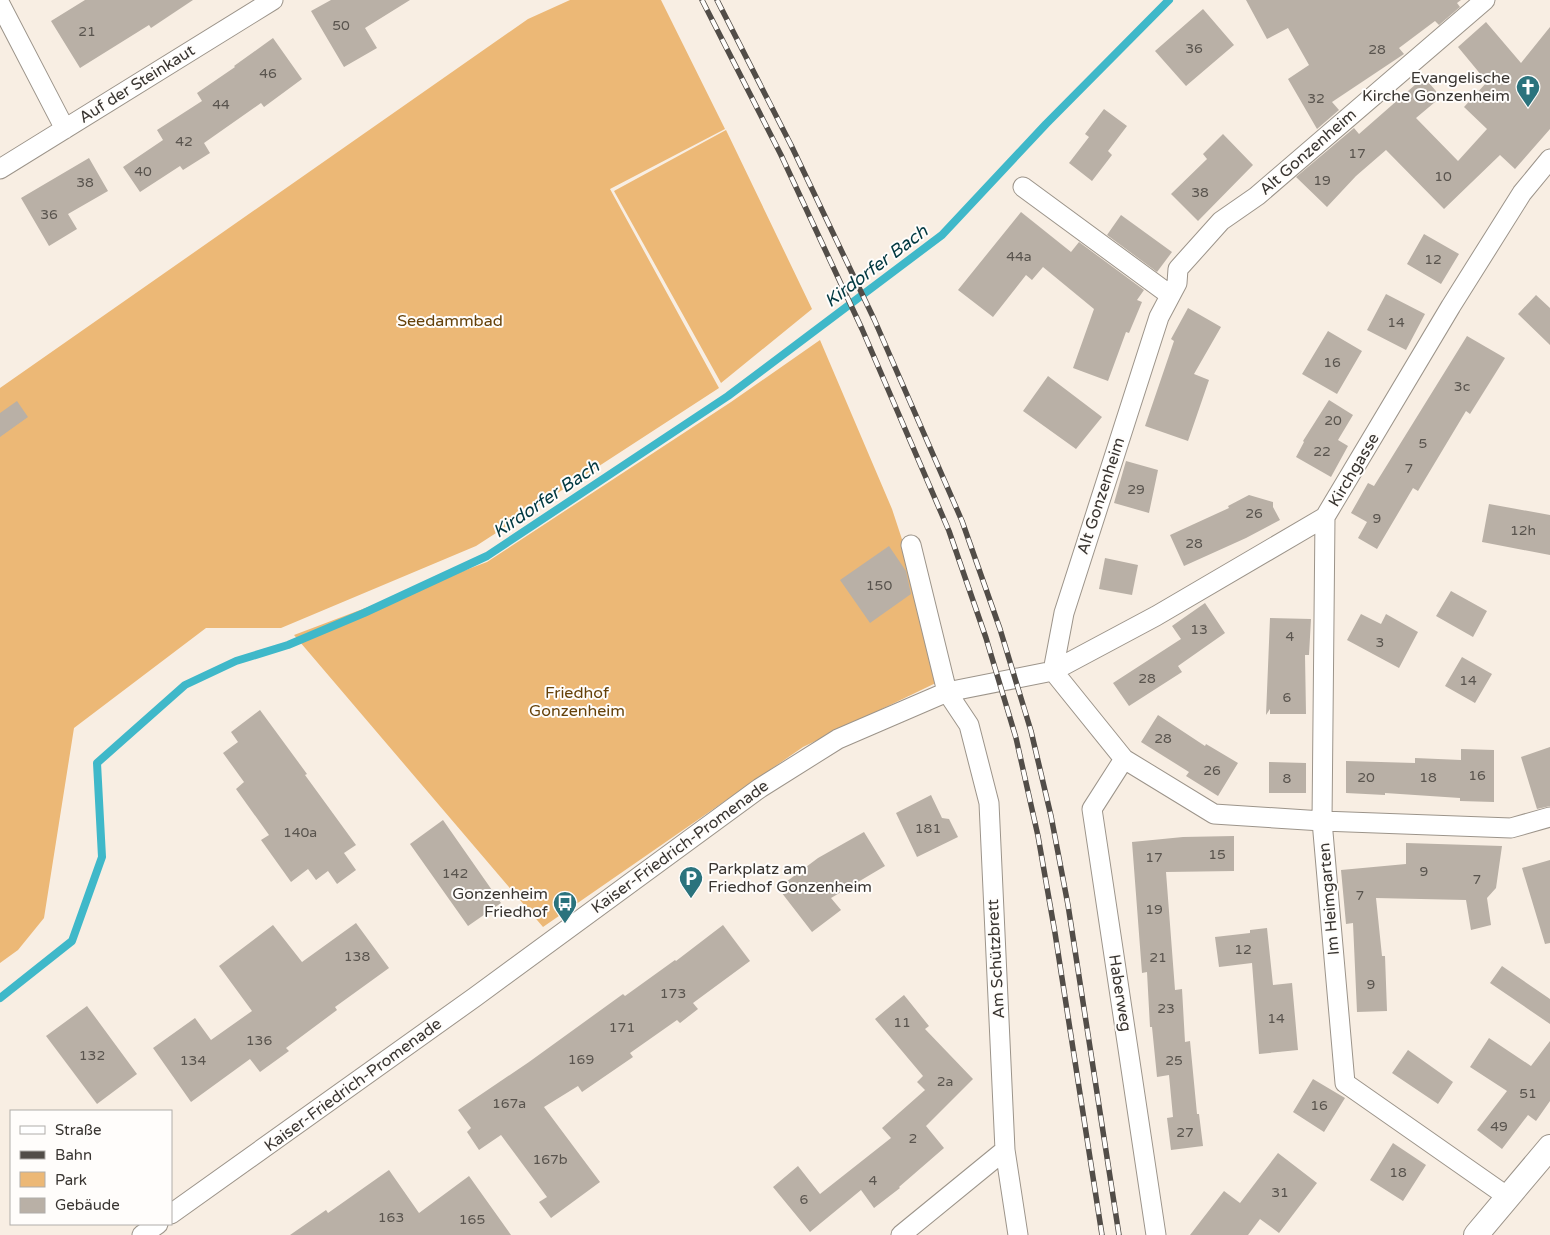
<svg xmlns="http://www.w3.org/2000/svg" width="1550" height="1235" font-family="'Varela Round',sans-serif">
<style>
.green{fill:#ecb876}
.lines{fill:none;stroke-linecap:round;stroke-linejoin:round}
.stream{stroke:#3fb8c9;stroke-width:8}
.building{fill:#b9b0a6}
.minor-casing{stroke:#9c948a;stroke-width:21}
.tertiary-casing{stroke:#9c948a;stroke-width:26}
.minor{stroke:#fff;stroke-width:19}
.tertiary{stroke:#fff;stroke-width:24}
.rail-casing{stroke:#524d48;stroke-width:5.5}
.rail{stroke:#fffdfb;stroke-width:4;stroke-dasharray:11;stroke-linecap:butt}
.labels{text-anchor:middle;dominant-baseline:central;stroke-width:4;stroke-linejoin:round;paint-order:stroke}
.number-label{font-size:14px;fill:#59544e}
.poi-label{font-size:16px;fill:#393531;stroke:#fffdfb;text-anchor:end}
.street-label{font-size:16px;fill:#393531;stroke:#fffdfb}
.park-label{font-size:16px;fill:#654109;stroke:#fffdfb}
.water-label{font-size:18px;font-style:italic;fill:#003840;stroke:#fffdfb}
</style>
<rect width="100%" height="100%" fill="#f8eee3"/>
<path class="green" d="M570,0H661L725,129L610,189L719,388L476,546L281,628H206L74,728L44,918L18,950L0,963V388L528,19Z
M726,130L812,309L721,383L614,191Z
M820,340L892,509L921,597L942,680L803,747L543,927L294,635L487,562L731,402Z"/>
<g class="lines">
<path class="stream" d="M0,998L72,941L102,857L97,763L185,685L236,661L288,645L364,613L487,556L728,396L942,235L1046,124L1169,0"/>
</g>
<path class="building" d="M85,0H193L151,28L149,25L80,68L51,21Z
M331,0H410L365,28L377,48L344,67L311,11Z
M1246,0H1461L1457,3L1460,7L1439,25L1435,21L1399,48L1404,54L1332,102L1339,110L1317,129L1288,79L1309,65L1288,28L1267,39Z
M1203,9L1234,45L1186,86L1155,51Z
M1486,22L1521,63L1550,27V129L1515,169L1500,155L1444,209L1386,150L1356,176L1327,207L1296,177L1354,128L1359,134L1424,77L1441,97L1416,118L1458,161L1487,129L1464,107L1487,82L1458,47Z
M273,38L302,79L264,107L261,103L204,143L210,153L183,170L180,166L140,192L123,167L163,140L157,130L202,101L197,93L235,67L234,66Z
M1104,109L1127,126L1108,151L1112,155L1092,181L1069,163L1089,137L1085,134Z
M1223,134L1253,165L1198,221L1171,194L1207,159L1203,154Z
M89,158L108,191L68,214L77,229L49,246L21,198Z
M1021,212L1071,252L1079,242L1144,290L1137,300L1142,302L1129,333L1126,332L1108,381L1073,368L1094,309L1043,267L1032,280L1026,275L993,317L958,290Z
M1121,215L1172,252L1157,272L1107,235Z
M1424,234L1459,254L1441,284L1407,264Z
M1386,294L1425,314L1406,350L1367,330Z
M1536,295L1550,308V345L1518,314Z
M1188,308L1221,327L1194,374L1209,380L1188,441L1145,426L1174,341L1171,339Z
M1328,331L1362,351L1337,394L1302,374Z
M1467,336L1505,358L1470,414L1466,411L1418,491L1413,488L1377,549L1358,538L1367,522L1351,513L1368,483L1374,486Z
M1048,376L1102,417L1076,449L1023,411Z
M1329,400L1353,415L1338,440L1348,446L1331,477L1296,457L1304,442L1303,441Z
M17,401L28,417L0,437V413Z
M1126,461L1158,470L1149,513L1114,503Z
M1249,495L1273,502V507L1280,520L1246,538L1184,566L1170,535L1229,508L1228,506Z
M1489,504L1550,515V555L1482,542Z
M889,546L906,571L911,594L870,623L840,580Z
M1105,558L1138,565L1132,595L1099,589Z
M1451,591L1487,611L1473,637L1436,616Z
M1205,603L1225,633L1178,666L1182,672L1129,706L1113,683L1181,639L1172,626Z
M1361,614L1381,624L1386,614L1418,632L1399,668L1347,640Z
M1270,618L1311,619L1309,655H1305L1306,714H1270V709L1266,715Z
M1462,657L1492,674L1475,703L1445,686Z
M260,710L307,774L305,775L356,845L344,853L356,870L337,884L328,871L316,880L308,869L291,882L261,840L269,835L236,789L244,782L223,753L238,742L231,732Z
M1158,715L1205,746L1206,744L1238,763L1218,796L1186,776L1189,772L1141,742Z
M1550,747V806L1537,809L1521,757Z
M1461,749L1494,750V802L1460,801V798L1385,793V795L1346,793V761L1415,763V758L1461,760Z
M1269,762L1306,763V793H1269Z
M931,795L942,818L949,819L958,837L917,857L896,813Z
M443,820L501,903L468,926L410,844Z
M864,832L885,866L831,898L841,910L812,932L778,888L818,858Z
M1234,836V871L1166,872L1175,990L1182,989L1185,1042L1190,1041L1197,1114H1199L1203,1146L1171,1150L1167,1118L1173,1117L1169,1075L1157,1077L1152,1027H1150L1147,972L1142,973L1132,842L1183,837Z
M1406,843L1502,846L1496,888L1487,898L1491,925L1471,930L1466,900L1376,898L1382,956H1385L1387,1011L1357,1012L1353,923L1346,924L1341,870L1406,864Z
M1550,860V943L1545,944L1522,868Z
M356,923L389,968L335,1007L337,1010L286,1048L289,1051L260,1072L250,1059L191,1102L153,1048L195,1018L211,1040L252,1011L219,966L273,925L302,962Z
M723,925L750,961L693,1003L698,1009L680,1023L677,1020L630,1053L633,1057L582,1092L578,1086L544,1107L600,1182L551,1218L539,1202L547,1197L501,1135L479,1150L467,1132L471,1128L458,1110L529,1062L623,994L625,996L675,960L676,961Z
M1267,928L1273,985L1292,983L1298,1050L1259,1054L1252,963L1219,967L1215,937L1250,933V930Z
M1502,966L1550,999V1024L1490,983Z
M904,995L929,1026L925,1029L973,1079L926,1126L944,1148L899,1187L900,1188L874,1208L861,1190L810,1232L773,1187L798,1166L820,1194L891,1138L882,1128L925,1090L917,1082L923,1076L875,1019Z
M87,1006L137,1074L97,1104L46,1036Z
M1489,1038L1531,1066L1550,1041V1101L1536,1121L1528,1115L1502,1149L1477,1130L1507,1091L1470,1067Z
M1408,1050L1453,1082L1438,1104L1392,1073Z
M1313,1079L1345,1098L1324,1132L1293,1112Z
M1393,1143L1426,1165L1403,1201L1370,1180Z
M1278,1153L1317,1183L1279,1233L1260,1219L1248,1235H1190L1224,1191L1240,1203Z
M389,1170L419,1213L469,1176L511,1235H290L326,1210L328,1213Z"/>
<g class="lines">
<g class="minor-casing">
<path id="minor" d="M0,4L65,129
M0,169L273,0
M1023,187L1170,295
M1325,517L1322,821L1345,1083L1508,1197
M911,545L947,692L969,725L989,803L1005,1150L1018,1235
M1053,671L1064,613L1159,317L1177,283L1178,269L1221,221L1257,196L1485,0
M1053,671L1124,759L1214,814L1322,821L1511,828L1550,817
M1124,759L1092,809L1156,1235
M171,1214L475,997L760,788L838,739L947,692L1053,671L1156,616L1325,517L1451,306L1522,193L1550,159
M142,1235L158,1224
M901,1235L1005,1150"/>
</g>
<g class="tertiary-casing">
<path id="tertiary" d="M1476,1235L1550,1147"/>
</g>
<use href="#minor" class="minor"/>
<use href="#tertiary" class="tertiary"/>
<g class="rail-casing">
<path id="rail" d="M702,0L781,155L862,329L949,531L986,638L1016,738L1038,836L1055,933L1102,1235
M717,0L791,145L874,319L962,521L1000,629L1031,731L1051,816L1068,905L1119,1235"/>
</g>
<use href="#rail" class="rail"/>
</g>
<defs>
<g id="church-pin" transform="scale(1.25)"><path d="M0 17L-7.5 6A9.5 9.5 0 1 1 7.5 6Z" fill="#2b737d" stroke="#fffdfb"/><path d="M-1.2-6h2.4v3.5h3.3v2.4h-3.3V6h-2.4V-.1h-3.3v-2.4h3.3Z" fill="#fff"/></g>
<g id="parking-pin" transform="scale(1.25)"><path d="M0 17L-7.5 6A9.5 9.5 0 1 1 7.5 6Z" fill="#2b737d" stroke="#fffdfb"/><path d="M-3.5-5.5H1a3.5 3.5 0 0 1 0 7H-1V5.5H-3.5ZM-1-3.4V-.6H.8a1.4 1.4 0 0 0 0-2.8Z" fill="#fff"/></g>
<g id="bus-pin" transform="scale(1.25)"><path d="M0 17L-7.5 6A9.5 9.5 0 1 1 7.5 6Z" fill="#2b737d" stroke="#fffdfb"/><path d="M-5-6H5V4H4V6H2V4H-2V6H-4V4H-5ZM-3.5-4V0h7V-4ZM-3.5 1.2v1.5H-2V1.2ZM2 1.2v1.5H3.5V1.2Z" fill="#fff"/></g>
</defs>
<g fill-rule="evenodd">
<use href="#church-pin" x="1528" y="87"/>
<use href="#parking-pin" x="691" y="878"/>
<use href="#bus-pin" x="565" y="903"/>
</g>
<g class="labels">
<g class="number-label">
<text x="341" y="25">50</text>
<text x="87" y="31">21</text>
<text x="1194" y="48">36</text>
<text x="1377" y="49">28</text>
<text x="268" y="73">46</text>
<text x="1316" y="98">32</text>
<text x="221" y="104">44</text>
<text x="184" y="141">42</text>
<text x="1357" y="153">17</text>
<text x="143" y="171">40</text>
<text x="1443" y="176">10</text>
<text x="1322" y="180">19</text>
<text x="85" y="182">38</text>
<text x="1200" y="192">38</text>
<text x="49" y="214">36</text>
<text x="1019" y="256">44a</text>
<text x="1433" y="259">12</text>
<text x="1396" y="322">14</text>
<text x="1332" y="362">16</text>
<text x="1462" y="386">3c</text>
<text x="1333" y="420">20</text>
<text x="1423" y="443">5</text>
<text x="1322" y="451">22</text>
<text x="1409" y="468">7</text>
<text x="1136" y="489">29</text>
<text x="1254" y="513">26</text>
<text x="1377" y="518">9</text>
<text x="1523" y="530">12h</text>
<text x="1194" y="543">28</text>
<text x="879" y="585">150</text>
<text x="1199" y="629">13</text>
<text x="1290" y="636">4</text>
<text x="1380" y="642">3</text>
<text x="1147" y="678">28</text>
<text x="1468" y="680">14</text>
<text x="1287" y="697">6</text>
<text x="1163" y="738">28</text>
<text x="1212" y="770">26</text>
<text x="1477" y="775">16</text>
<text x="1366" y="777">20</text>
<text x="1428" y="777">18</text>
<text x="1287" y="778">8</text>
<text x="928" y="828">181</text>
<text x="300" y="832">140a</text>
<text x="1217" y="854">15</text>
<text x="1154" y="857">17</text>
<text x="1424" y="871">9</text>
<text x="455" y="873">142</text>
<text x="1477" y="879">7</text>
<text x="1360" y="895">7</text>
<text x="1154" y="909">19</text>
<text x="1243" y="949">12</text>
<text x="357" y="956">138</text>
<text x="1158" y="957">21</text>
<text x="1371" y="984">9</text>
<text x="673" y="993">173</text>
<text x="1166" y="1008">23</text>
<text x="1276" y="1018">14</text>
<text x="902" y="1022">11</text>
<text x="622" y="1027">171</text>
<text x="259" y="1040">136</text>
<text x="92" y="1055">132</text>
<text x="581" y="1059">169</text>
<text x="193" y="1060">134</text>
<text x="1174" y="1060">25</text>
<text x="945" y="1081">2a</text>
<text x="1528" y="1093">51</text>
<text x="509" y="1103">167a</text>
<text x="1319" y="1105">16</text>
<text x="1499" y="1126">49</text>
<text x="1185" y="1132">27</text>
<text x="913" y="1138">2</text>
<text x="550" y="1159">167b</text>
<text x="1398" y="1172">18</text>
<text x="873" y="1180">4</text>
<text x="1280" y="1192">31</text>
<text x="804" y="1199">6</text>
<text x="391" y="1217">163</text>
<text x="472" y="1219">165</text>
</g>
<g class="poi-label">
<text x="1510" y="78">Evangelische<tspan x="1510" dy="18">Kirche Gonzenheim</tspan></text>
<text x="708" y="869" text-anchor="start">Parkplatz am<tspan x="708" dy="18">Friedhof Gonzenheim</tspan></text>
<text x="548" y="894">Gonzenheim<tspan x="548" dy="18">Friedhof</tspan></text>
</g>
<g class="street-label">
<text transform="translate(137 84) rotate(-32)">Auf der Steinkaut</text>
<text transform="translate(1308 152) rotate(-41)">Alt Gonzenheim</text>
<text transform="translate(1354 470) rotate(-59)">Kirchgasse</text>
<text transform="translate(1101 496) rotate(-72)">Alt Gonzenheim</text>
<text transform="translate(680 847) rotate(-36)">Kaiser-Friedrich-Promenade</text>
<text transform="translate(1329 899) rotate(-95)">Im Heimgarten</text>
<text transform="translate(996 959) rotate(-93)">Am Schützbrett</text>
<text transform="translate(1120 993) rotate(81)">Haberweg</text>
<text transform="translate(353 1085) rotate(-36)">Kaiser-Friedrich-Promenade</text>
</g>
<g class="park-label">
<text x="450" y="321">Seedammbad</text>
<text x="577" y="693">Friedhof<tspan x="577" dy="18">Gonzenheim</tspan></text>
</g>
<g class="water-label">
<text transform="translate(876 266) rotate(-37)">Kirdorfer Bach</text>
<text transform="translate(546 499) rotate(-34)">Kirdorfer Bach</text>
</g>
</g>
<rect x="10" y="1110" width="162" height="115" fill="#fffdfb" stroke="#b0adaa"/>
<rect x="20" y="1126" width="25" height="8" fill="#ffffff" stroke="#b0adaa"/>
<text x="55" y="1135" font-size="15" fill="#393531">Straße</text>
<rect x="20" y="1151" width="25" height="8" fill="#524d48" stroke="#b0adaa"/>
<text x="55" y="1160" font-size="15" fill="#393531">Bahn</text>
<rect x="20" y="1172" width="25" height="15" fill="#ecb876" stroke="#b0adaa"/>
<text x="55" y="1185" font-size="15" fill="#393531">Park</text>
<rect x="20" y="1198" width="25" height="15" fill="#b9b0a6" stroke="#b0adaa"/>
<text x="55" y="1210" font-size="15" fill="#393531">Gebäude</text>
</svg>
